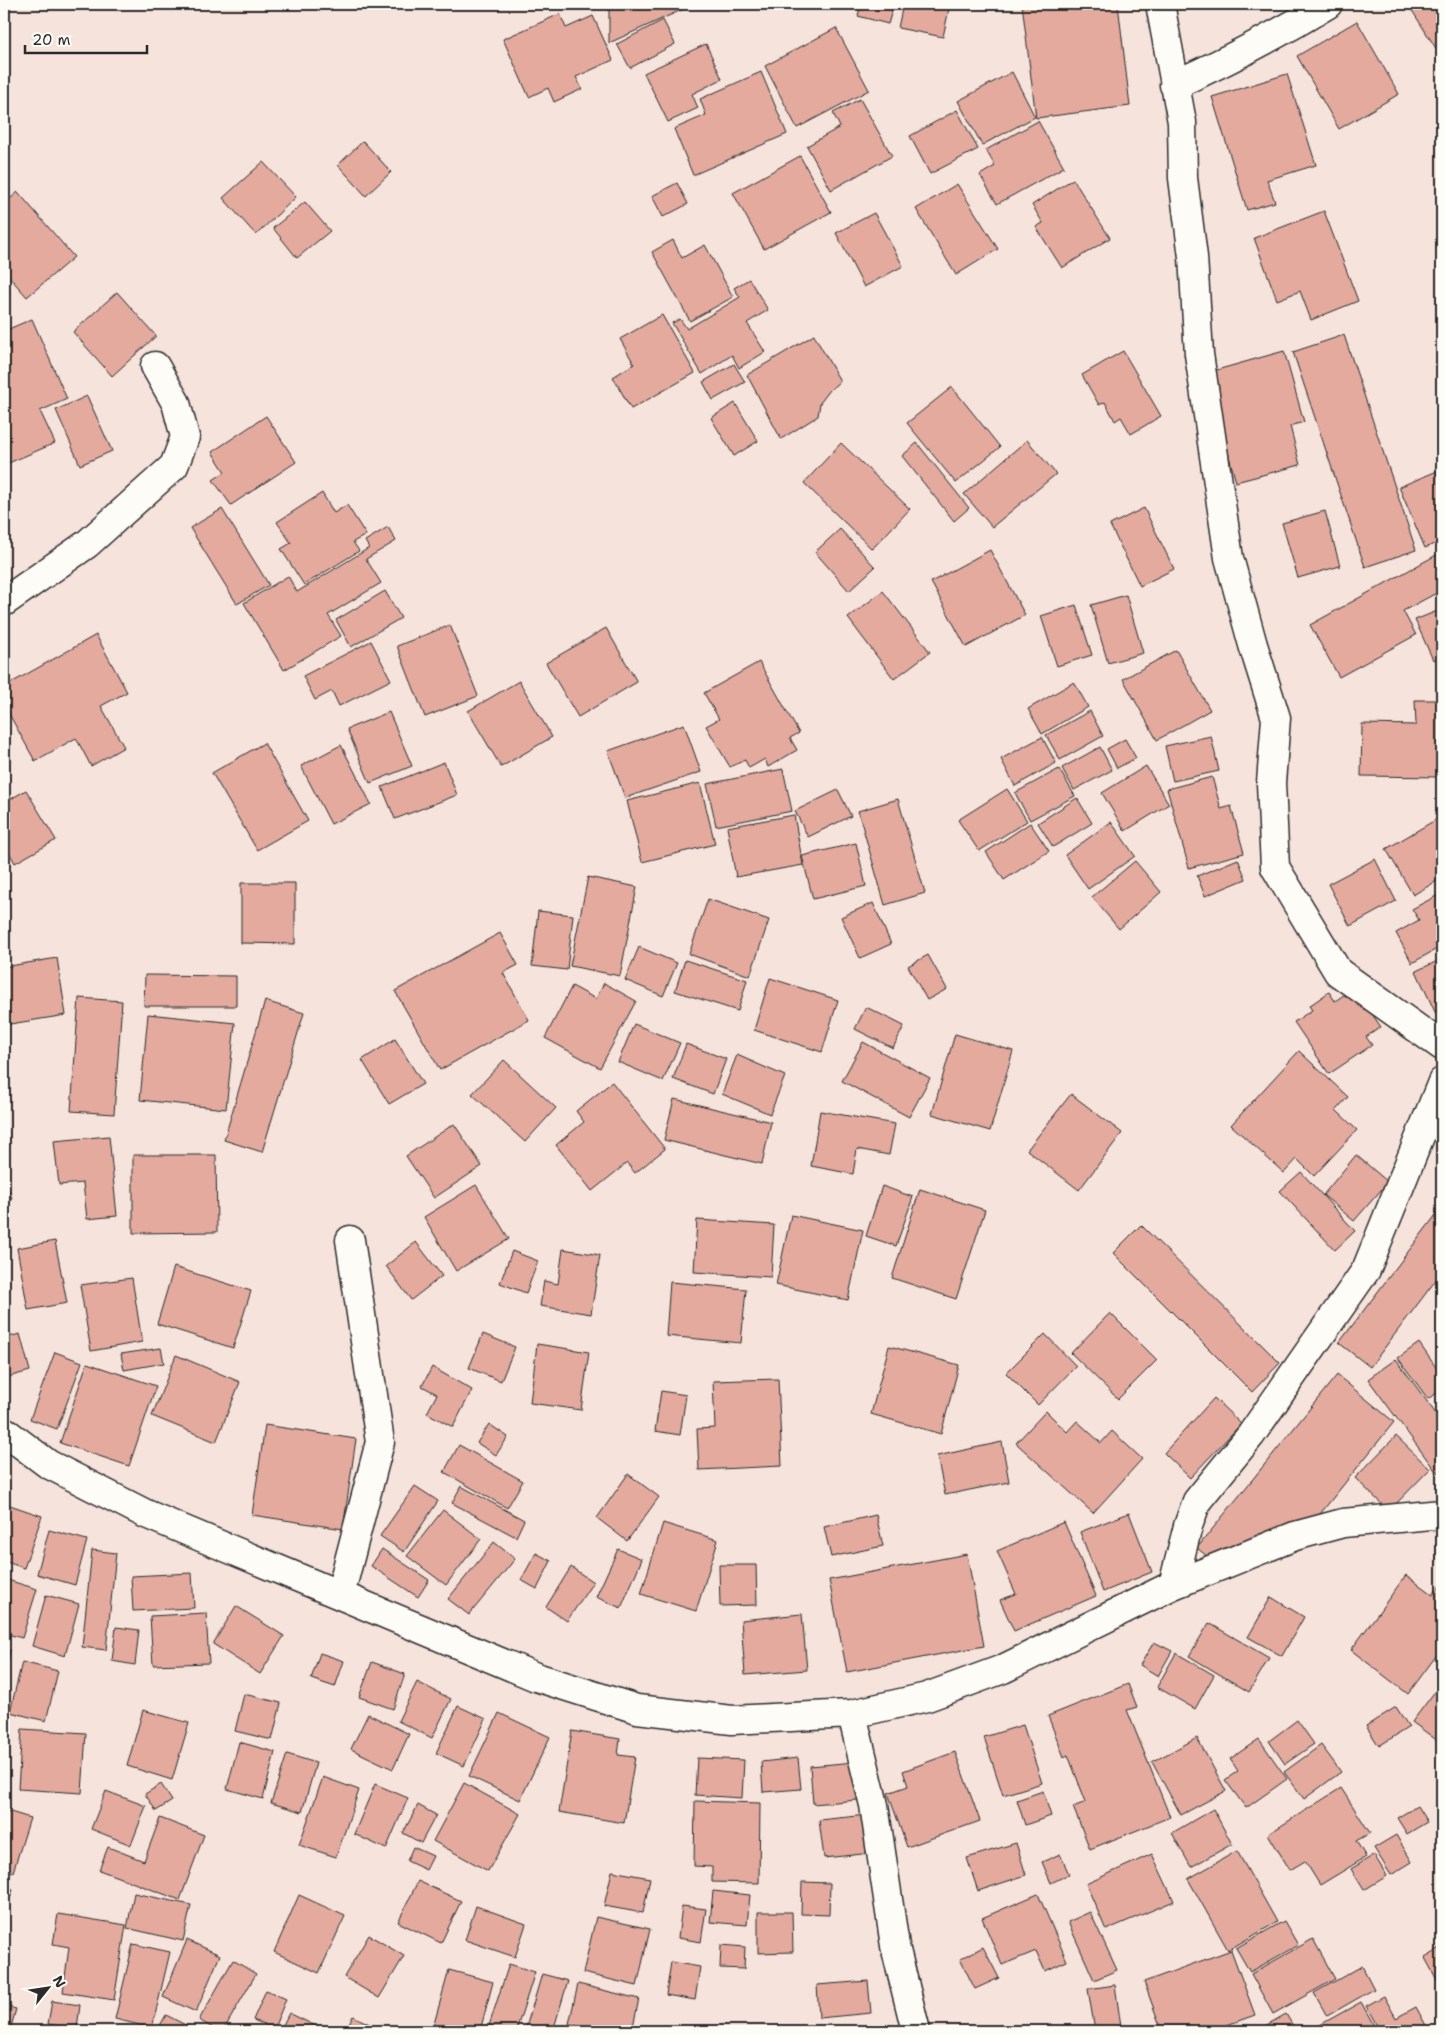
<svg xmlns="http://www.w3.org/2000/svg" width="1446" height="2035" font-family="'Shantell Sans',sans-serif">
<style>
.building{fill:#e3aa9d;stroke:#2b2b2b}
.lines{fill:none;stroke-linecap:round;stroke-linejoin:round}
.minor-casing{stroke:#2b2b2b;stroke-width:31}
.minor{stroke:#fdfcf7;stroke-width:28}
</style>
<rect width="100%" height="100%" fill="#f5e3dc"/>
<filter id="ink" filterUnits="userSpaceOnUse"><feTurbulence type="fractalNoise" baseFrequency=".02" numOctaves="2"/><feDisplacementMap in="SourceGraphic" scale="10" xChannelSelector="R" yChannelSelector="G"/><feConvolveMatrix kernelMatrix="1 2 1 2 8 2 1 2 1" color-interpolation-filters="sRGB"/></filter>
<g filter="url(#ink)">
<path class="building" d="M609,4H688V7L609,43Z
M861,4H894L888,24L858,16Z
M903,4H950L943,37L898,28Z
M1022,4H1118L1130,106L1036,118Z
M1408,4H1442V47L1437,50Z
M560,14L566,28L593,16L613,60L576,77L582,89L554,102L548,88L529,97L503,39Z
M663,20L675,44L630,68L617,44Z
M1357,21L1399,94L1339,129L1297,56Z
M836,28L869,90L797,128L765,66Z
M706,44L722,79L692,94L698,108L668,122L644,73Z
M761,72L787,134L693,175L674,129L706,115L700,99Z
M1012,72L1035,117L982,145L958,101Z
M1287,74L1316,165L1267,180L1275,202L1247,210L1212,97Z
M860,99L892,156L831,190L807,146L840,127L833,113Z
M957,110L978,149L930,174L910,136Z
M1038,121L1064,167L997,204L980,175L995,166L986,150Z
M363,141L391,172L366,196L338,165Z
M800,156L831,212L764,249L733,193Z
M263,162L296,197L256,235L223,198Z
M1073,179L1110,238L1062,268L1036,227L1043,223L1032,205Z
M677,183L688,204L663,217L652,196Z
M957,184L998,249L956,275L916,209Z
M18,192L74,257L27,297L4,271V204Z
M305,202L330,231L297,258L273,228Z
M1324,211L1358,301L1311,320L1300,291L1277,300L1254,238Z
M874,213L903,266L864,287L836,233Z
M673,240L682,258L705,245L733,297L690,321L652,252Z
M749,279L768,310L747,323L765,352L739,368L732,355L702,374L672,323L680,319L687,329L740,297L734,288Z
M117,292L156,336L112,376L73,332Z
M662,315L695,373L631,409L613,377L634,364L620,339Z
M32,319L67,399L40,411L55,443L4,465V331Z
M814,335L840,381L830,390L820,403L818,416L781,439L747,375Z
M1344,335L1416,550L1365,567L1293,352Z
M1123,351L1161,416L1131,434L1121,417L1115,421L1105,402L1099,405L1082,375Z
M1284,351L1304,422L1290,426L1300,465L1236,482L1206,373Z
M734,364L745,382L713,400L703,382Z
M952,387L1000,447L956,483L907,423Z
M87,396L112,451L80,465L56,410Z
M735,403L758,441L734,456L711,418Z
M266,416L296,462L231,505L213,480L225,472L212,452Z
M1027,440L1056,474L992,527L964,494Z
M841,443L910,509L872,549L804,483Z
M917,443L969,508L954,521L902,456Z
M1442,469V541L1425,548L1399,487Z
M322,493L334,513L347,505L366,535L353,542L359,551L304,585L281,549L291,543L277,522Z
M1144,508L1174,569L1140,586L1110,525Z
M222,509L269,585L237,604L190,528Z
M1325,511L1340,566L1298,578L1282,523Z
M388,527L396,541L366,559L381,583L328,615L341,636L284,670L244,603L288,576L297,592L369,548L365,541Z
M840,529L875,567L849,591L815,552Z
M990,550L1025,615L966,647L931,582Z
M1440,553L1442,556V590L1403,611L1416,635L1339,677L1310,625Z
M385,591L401,618L351,647L336,620Z
M883,591L930,652L894,679L848,618Z
M1126,595L1143,653L1108,663L1091,605Z
M1076,605L1092,655L1057,666L1041,616Z
M1442,609V656L1433,660L1415,620Z
M450,625L478,696L425,717L397,646Z
M606,628L637,682L578,717L546,663Z
M96,635L127,692L101,706L124,747L91,766L76,738L35,761L4,705V687Z
M371,641L391,680L339,706L332,691L315,700L303,676Z
M1176,650L1210,710L1157,740L1123,679Z
M759,662L799,733L790,738L797,750L768,767L765,759L749,768L745,760L730,767L706,726L719,719L704,693Z
M519,681L552,737L501,767L468,711Z
M1074,682L1088,707L1042,734L1028,709Z
M1415,700H1442V777L1361,776L1362,724L1416,725Z
M1090,711L1103,736L1060,760L1046,735Z
M389,712L412,766L370,783L347,729Z
M684,724L701,772L625,798L608,751Z
M1211,736L1219,771L1173,781L1165,746Z
M1042,737L1056,763L1015,786L1001,759Z
M1125,739L1136,758L1117,768L1107,749Z
M264,743L308,821L257,850L212,773Z
M341,745L371,804L331,824L301,766Z
M1100,747L1112,770L1074,790L1062,768Z
M444,762L457,795L395,819L382,787Z
M1146,766L1169,804L1125,831L1102,793Z
M783,769L792,811L716,826L707,784Z
M1059,769L1075,796L1030,820L1015,793Z
M1212,777L1221,809L1231,806L1244,853L1189,868L1167,789Z
M700,783L715,844L642,862L627,801Z
M1007,789L1027,821L979,851L958,820Z
M26,790L56,840L15,863L4,843V803Z
M838,790L851,816L808,837L795,811Z
M1077,798L1092,823L1053,847L1038,823Z
M898,799L925,893L885,905L858,811Z
M794,815L803,865L736,877L727,827Z
M1442,816V878L1413,895L1386,849Z
M1111,822L1135,856L1088,889L1065,855Z
M1030,823L1049,851L1004,880L986,852Z
M856,843L866,886L813,899L802,856Z
M1238,859L1246,879L1205,896L1197,876Z
M1375,859L1396,901L1350,926L1328,884Z
M1135,861L1161,892L1119,929L1092,897Z
M588,877L637,887L620,976L570,966Z
M241,883H295V944L241,943Z
M1442,893V946L1412,963L1396,933L1419,920L1412,909Z
M708,899L769,920L750,976L689,954Z
M873,903L891,944L860,958L841,917Z
M538,911L573,915L567,970L532,966Z
M500,933L518,965L503,973L529,1020L440,1070L395,991Z
M639,947L677,963L663,996L625,980Z
M928,955L947,989L927,1000L908,966Z
M57,958L66,1015L4,1025V967Z
M1442,959V1012L1436,1014L1416,971Z
M685,960L747,980L738,1011L675,991Z
M145,975L236,976V1006H144Z
M770,978L838,1000L822,1052L754,1030Z
M604,983L636,1001L600,1068L545,1038L572,986L596,999Z
M1354,988L1381,1027L1366,1037L1372,1045L1329,1074L1294,1022L1312,1010L1309,1006L1329,992L1335,1001Z
M79,998L122,1001L114,1114L71,1111Z
M265,1001L304,1013L262,1152L224,1140Z
M866,1007L904,1026L893,1048L855,1029Z
M148,1014L235,1023L226,1109L140,1100Z
M634,1024L680,1043L663,1081L618,1062Z
M955,1034L1013,1051L990,1131L932,1114Z
M395,1039L423,1084L389,1104L362,1060Z
M863,1042L930,1078L909,1117L842,1081Z
M686,1044L726,1059L713,1094L673,1079Z
M1299,1051L1348,1097L1336,1110L1357,1130L1314,1176L1297,1159L1284,1173L1231,1125Z
M737,1055L785,1076L770,1114L722,1094Z
M504,1060L556,1108L525,1142L472,1094Z
M612,1082L665,1149L635,1173L627,1163L592,1191L556,1145L584,1122L576,1111Z
M1071,1094L1122,1133L1079,1190L1027,1150Z
M674,1099L771,1122L762,1164L664,1140Z
M820,1111L895,1124L889,1155L857,1149L853,1174L811,1166Z
M454,1124L482,1166L434,1198L406,1156Z
M109,1136L117,1216L87,1219L83,1183L59,1185L54,1141Z
M133,1155H216L217,1232L133,1233Z
M1356,1155L1388,1182L1354,1221L1323,1195Z
M1301,1172L1355,1231L1335,1250L1280,1191Z
M4,1178L12,1198L4,1202Z
M476,1185L509,1239L456,1271L424,1217Z
M882,1186L913,1197L896,1246L866,1236Z
M920,1189L985,1210L956,1299L892,1278Z
M1442,1207V1272L1370,1367L1339,1343Z
M791,1215L863,1230L848,1300L776,1285Z
M697,1220L774,1225L771,1277L694,1272Z
M1141,1225L1280,1363L1252,1392L1113,1253Z
M55,1241L67,1303L28,1310L17,1248Z
M416,1242L442,1276L411,1300L386,1266Z
M563,1249L600,1255L591,1314L540,1306L544,1281L558,1284Z
M512,1251L538,1261L526,1293L500,1283Z
M174,1267L251,1291L233,1348L157,1324Z
M132,1278L142,1342L91,1351L80,1285Z
M670,1282L746,1289L741,1343L666,1336Z
M1110,1313L1157,1360L1118,1399L1071,1353Z
M20,1334L30,1371L4,1378V1338Z
M483,1334L515,1347L501,1381L469,1368Z
M1045,1334L1076,1366L1038,1405L1006,1373Z
M1419,1343L1442,1376V1389L1428,1399L1398,1358Z
M537,1344L589,1352L581,1410L530,1403Z
M889,1346L959,1365L941,1434L871,1414Z
M161,1348L164,1363L124,1370L121,1354Z
M55,1352L82,1362L57,1429L30,1419Z
M176,1355L240,1382L216,1442L152,1416Z
M1396,1359L1442,1422V1470L1437,1473L1368,1379Z
M87,1363L156,1386L129,1466L60,1443Z
M432,1367L472,1390L453,1427L427,1413L437,1394L422,1386Z
M1337,1375L1394,1422L1320,1514L1213,1561L1197,1548Z
M778,1379L782,1466L699,1470L697,1429L715,1428L713,1381Z
M661,1391L686,1395L680,1435L655,1431Z
M1214,1398L1241,1424L1190,1478L1164,1453Z
M1442,1399V1413L1436,1404Z
M1046,1411L1067,1432L1077,1421L1101,1443L1112,1431L1142,1459L1093,1513L1016,1443Z
M489,1424L508,1437L496,1455L477,1443Z
M265,1425L356,1439L343,1529L252,1515Z
M1396,1436L1430,1469L1389,1511L1355,1478Z
M1002,1442L1009,1482L945,1495L937,1456Z
M459,1445L523,1481L507,1508L444,1472Z
M628,1474L659,1497L627,1541L597,1518Z
M415,1486L438,1501L404,1552L380,1536Z
M461,1486L524,1520L516,1537L452,1503Z
M4,1503L42,1516L24,1568L4,1561Z
M443,1510L481,1539L446,1585L407,1556Z
M1129,1513L1152,1572L1103,1592L1080,1532Z
M876,1515L883,1546L831,1557L824,1527Z
M1064,1522L1096,1596L1014,1631L1000,1600L1016,1594L997,1551Z
M663,1523L718,1540L696,1611L641,1594Z
M49,1530L87,1540L75,1585L37,1574Z
M494,1542L515,1559L469,1615L448,1599Z
M382,1549L429,1580L418,1597L371,1566Z
M618,1549L642,1559L621,1608L596,1597Z
M92,1550L116,1553L106,1650L82,1647Z
M536,1553L551,1561L537,1589L521,1580Z
M967,1554L984,1646L847,1672L829,1580Z
M719,1565H756L757,1605L720,1606Z
M571,1567L593,1582L567,1621L546,1607Z
M192,1573L194,1608L133,1611L131,1576Z
M1406,1575L1433,1595L1442,1582V1648L1408,1694L1351,1650Z
M4,1579L37,1589L22,1638L4,1633Z
M46,1595L79,1604L65,1656L32,1646Z
M1271,1597L1304,1617L1282,1656L1248,1637Z
M236,1606L284,1636L260,1674L213,1644Z
M206,1613L209,1663L153,1665L150,1616Z
M802,1614L807,1670L745,1675L741,1620Z
M1209,1623L1269,1658L1249,1692L1189,1656Z
M116,1627L139,1630L135,1665L112,1661Z
M1154,1642L1172,1651L1158,1676L1140,1665Z
M4,1649L10,1650L4,1684Z
M320,1653L344,1661L335,1687L311,1679Z
M1176,1653L1214,1675L1195,1709L1157,1687Z
M22,1662L58,1671L46,1721L10,1712Z
M372,1662L405,1674L393,1709L359,1697Z
M417,1682L451,1699L432,1738L398,1721Z
M1442,1682V1744L1412,1722Z
M1128,1684L1137,1707L1127,1710L1170,1817L1090,1849L1073,1807L1086,1802L1068,1755L1064,1757L1048,1716Z
M244,1694L281,1703L272,1740L235,1731Z
M458,1706L486,1719L464,1766L436,1753Z
M1396,1707L1409,1727L1379,1746L1366,1726Z
M143,1710L189,1723L172,1780L127,1766Z
M499,1713L550,1737L520,1800L469,1776Z
M368,1714L409,1734L393,1769L351,1749Z
M1297,1720L1314,1744L1285,1764L1269,1741Z
M1023,1725L1042,1783L1003,1795L984,1737Z
M22,1729L86,1733L82,1793L18,1789Z
M572,1731L620,1739L618,1755L635,1757L624,1823L559,1812Z
M1197,1738L1226,1791L1181,1815L1152,1762Z
M1259,1739L1287,1779L1246,1808L1225,1780L1238,1771L1230,1759Z
M239,1742L275,1752L263,1799L227,1789Z
M1321,1745L1341,1772L1304,1799L1284,1772Z
M955,1752L980,1821L907,1847L888,1793L908,1786L903,1771Z
M287,1754L316,1763L302,1812L271,1803Z
M697,1758L744,1760L742,1798L695,1795Z
M798,1758L801,1789L763,1792L761,1762Z
M855,1762L858,1800L813,1804L810,1766Z
M323,1777L359,1790L336,1857L299,1845Z
M464,1783L520,1814L488,1871L433,1841Z
M161,1784L172,1801L156,1811L145,1794Z
M375,1784L408,1798L386,1849L354,1834Z
M1341,1788L1370,1833L1356,1841L1366,1857L1320,1885L1305,1861L1290,1870L1268,1834Z
M106,1791L146,1806L131,1845L91,1829Z
M1043,1791L1051,1816L1025,1825L1017,1800Z
M695,1801L760,1803L759,1883L712,1882V1867L694,1866Z
M418,1805L436,1815L421,1843L403,1833Z
M1417,1806L1427,1822L1407,1834L1397,1818Z
M1213,1809L1232,1844L1191,1867L1172,1833Z
M4,1810L30,1818L13,1872L4,1869Z
M867,1815L872,1853L824,1858L819,1820Z
M160,1818L204,1835L180,1900L99,1870L108,1847L144,1861Z
M1396,1835L1412,1862L1391,1875L1374,1848Z
M1016,1843L1026,1875L978,1891L967,1858Z
M413,1847L433,1856L426,1870L407,1861Z
M1237,1851L1277,1922L1228,1950L1188,1879Z
M1060,1854L1069,1874L1051,1883L1042,1862Z
M1152,1854L1174,1901L1106,1930L1086,1884Z
M1374,1855L1387,1876L1364,1890L1351,1869Z
M612,1871L650,1878L643,1913L604,1906Z
M418,1881L461,1901L441,1943L398,1922Z
M802,1882L830,1883L829,1915L801,1914Z
M4,1887L13,1890L4,1912Z
M713,1891L750,1895L747,1925L710,1922Z
M134,1893L191,1905L183,1941L127,1928Z
M1038,1894L1067,1961L1045,1971L1036,1951L1002,1965L982,1918Z
M299,1895L345,1916L319,1973L274,1952Z
M476,1906L526,1924L515,1957L465,1940Z
M682,1906L706,1909L701,1942L678,1938Z
M758,1912H792L793,1952L758,1953Z
M1090,1912L1117,1970L1094,1980L1068,1922Z
M58,1914L126,1925L114,2000L63,1992L69,1947L53,1944Z
M596,1917L650,1929L637,1986L583,1973Z
M1284,1921L1298,1945L1250,1972L1236,1948Z
M369,1935L404,1956L379,1998L344,1977Z
M1313,1939L1335,1979L1273,2014L1251,1974Z
M187,1940L220,1955L196,2012L163,1997Z
M133,1944L170,1952L152,2028L115,2019Z
M721,1945L745,1947L744,1969L720,1968Z
M983,1947L999,1978L975,1989L960,1959Z
M1442,1948V1989L1425,1958Z
M1231,1950L1255,2015L1210,2031H1162L1144,1982Z
M233,1960L256,1974L223,2031H218L199,2020Z
M671,1962L700,1967L695,2000L666,1995Z
M509,1964L535,1972L516,2031H494L488,2029Z
M1362,1966L1374,1989L1327,2016L1314,1993Z
M449,1970L493,1982L480,2031H432Z
M542,1974L568,1981L553,2031H525Z
M868,1981L871,2013L819,2018L817,1985Z
M578,1984L639,1999L632,2031H599L569,2024Z
M1115,1985L1121,2027L1095,2031L1088,1989Z
M266,1990L286,1999L274,2028L253,2020Z
M1384,1996L1396,2018L1416,2007L1429,2031H1380L1366,2006Z
M52,2001L80,2005L77,2028L48,2024Z
M1361,2002L1377,2031H1309Z
M4,2006L16,2009L10,2031H4Z
M289,2013L326,2031H280Z
M1286,2014L1296,2031H1269L1265,2026Z
M166,2015L197,2031H157Z
M353,2016L384,2031H346Z"/>
<g class="lines">
<g class="minor-casing">
<path id="minor" d="M1160,4L1182,122L1183,178L1193,257L1199,354L1229,558L1253,645L1276,718L1271,783L1275,867L1338,972L1442,1046
M1174,85C1227,61 1279,34 1328,4
M4,602L87,544L174,466L185,437L176,403L155,366
M4,1431L48,1464L146,1514L536,1677L637,1709L732,1720L852,1714L927,1697L1003,1669L1173,1585L1295,1536L1343,1523L1442,1514
M1173,1585L1188,1526L1197,1501L1251,1435L1366,1270L1442,1082
M340,1595L380,1442L350,1240
M852,1714L874,1805L895,1946L916,2031"/>
</g>
<use href="#minor" class="minor"/>
</g>
</g>
<rect width="1446" height="2035" fill="none" stroke="#fdfcf7" stroke-width="20"/>
<rect x="10" y="10" width="1426" height="2015" fill="none" stroke="#2b2b2b" stroke-width="2" filter="url(#ink)"/>
<g transform="translate(48 1988) rotate(60)" stroke="#fdfcf7" stroke-width="4" paint-order="stroke">
<path d="M0-4L9 19L0 12L-9 19Z" fill="#2b2b2b"/>
<text y="-8" font-size="14" font-weight="bold" text-anchor="middle" fill="#2b2b2b">N</text>
</g>
<path d="M25 45v8h122v-8" fill="none" stroke="#2b2b2b" stroke-width="2.5"/>
<text x="32" y="45" font-size="15" fill="#2b2b2b" stroke="#fdfcf7" stroke-width="4" paint-order="stroke">20 m</text>
</svg>
